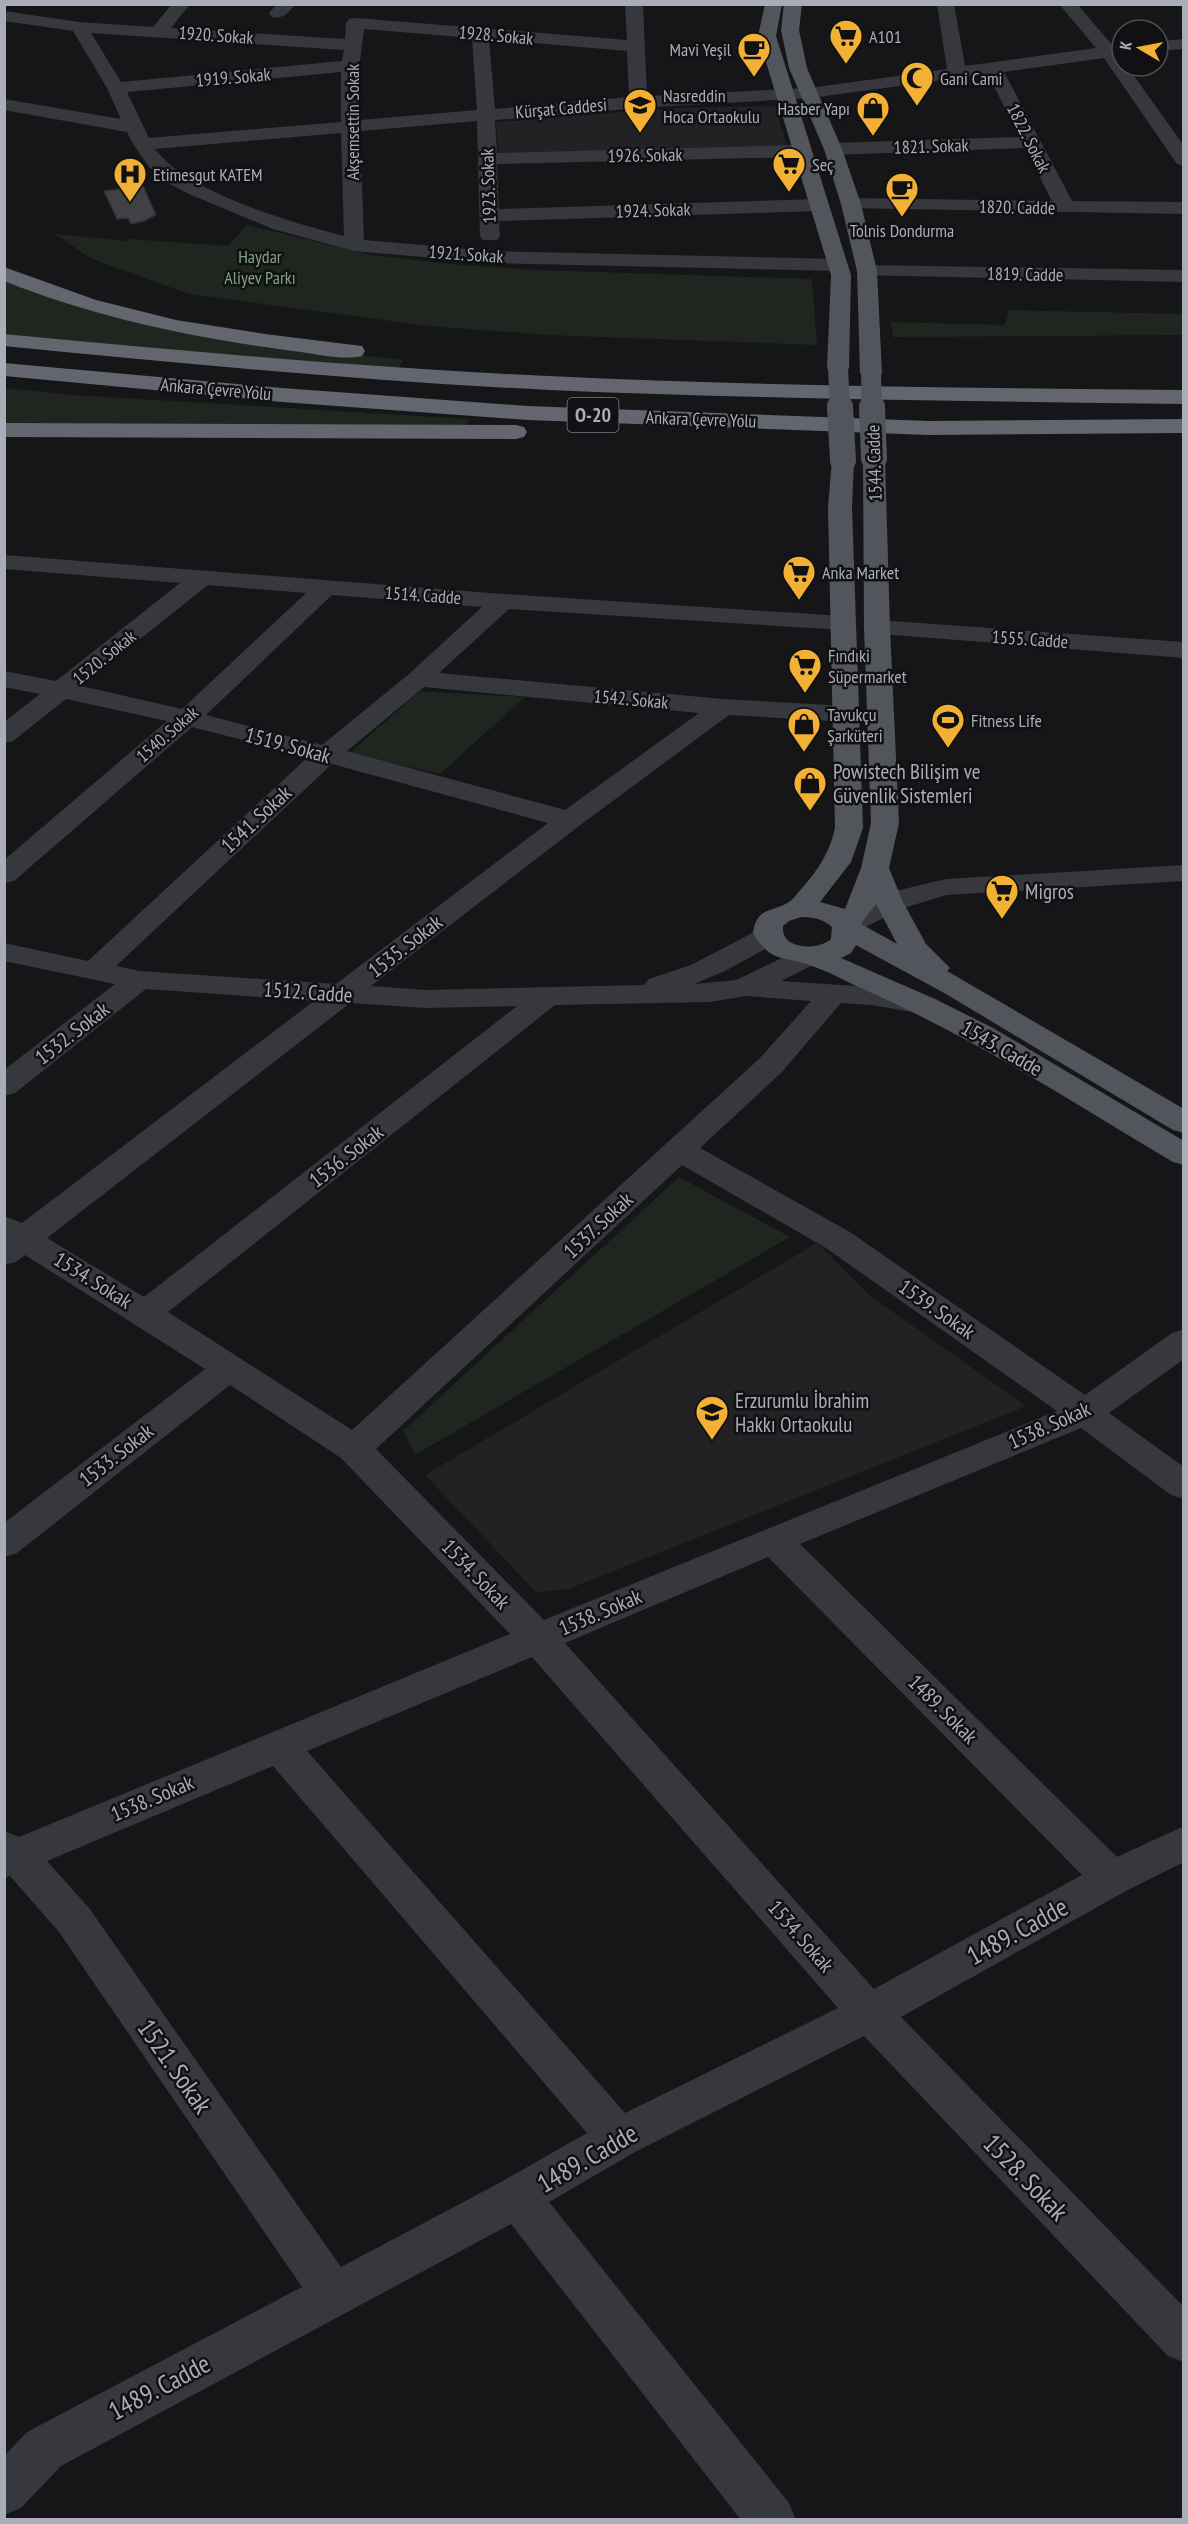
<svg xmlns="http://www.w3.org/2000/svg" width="1188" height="2524" font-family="'PT Sans Narrow',sans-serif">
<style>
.built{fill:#222225}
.green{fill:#1e261f}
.building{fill:#404145;stroke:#303034;stroke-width:1.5}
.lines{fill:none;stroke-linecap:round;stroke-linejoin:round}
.minor{fill:#37383d;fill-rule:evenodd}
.major{fill:#53555c;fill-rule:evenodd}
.highway{fill:#63666e;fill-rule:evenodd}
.major-bridge-far1{stroke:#53555c;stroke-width:20}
.major-bridge{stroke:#53555c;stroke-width:26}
.labels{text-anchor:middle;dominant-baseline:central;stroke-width:5;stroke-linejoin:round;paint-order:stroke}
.far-street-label{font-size:18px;fill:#a8adb8;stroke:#111113}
.far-poi-label{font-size:18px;fill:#a8adb8;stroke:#111113;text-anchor:start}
.far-park-label{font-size:18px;fill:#7fa381;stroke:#111113}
.shield{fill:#111113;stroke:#7b7e86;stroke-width:1.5}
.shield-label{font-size:20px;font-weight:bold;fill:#a8adb8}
.street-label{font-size:21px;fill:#a8adb8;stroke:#111113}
.poi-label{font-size:21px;fill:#a8adb8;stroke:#111113;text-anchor:start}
.near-street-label{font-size:26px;fill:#a8adb8;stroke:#111113}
</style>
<rect width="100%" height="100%" fill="#161618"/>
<path class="built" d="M775,106L787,146L499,155L496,122L675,108Z
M817,1243L869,1295L1026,1406L568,1589L536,1592L425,1475Z"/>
<path class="green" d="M247,225L371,255L450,264L537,270L812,279L817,345L548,335L429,326L189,294L90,258L55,234L126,241L128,239L228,246Z
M4,277L54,299L133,321L303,349L403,360L399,368L344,365L5,336Z
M1009,310L1183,314V335L893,337L891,322L1005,325Z
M4,388L72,395L469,419L467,428L5,427Z
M420,691L525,697L440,774L350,753Z
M679,1177L790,1237L415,1455L403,1431Z"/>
<path class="building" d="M143,186L156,215L144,221L131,224L128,218L117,219L104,191Z"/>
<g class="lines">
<path class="minor" d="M172,4H190L171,28L345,39L346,23L349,19L356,18L627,40L625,4H643L647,96L810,88L947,69L937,4H954L965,66L1096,48L1059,4H1077L1113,46L1122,45L1120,56L1122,66H1127L1184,146V166L1177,164L1104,58L1004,72L1072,201L1184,202V214L844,208L841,204L844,200L851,198L1052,201L1025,148L833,155L826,153L824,149L826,145L833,143L1019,137L988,74L810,98L638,108L495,120L497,153L802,145L809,147L811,151L809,155L802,157L497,164L499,209L818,199L825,201L828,205L825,209L818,211L499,221L500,236L497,240H483L480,236L477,121L360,131L364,240L491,251L838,259L845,261L848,265L845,269L838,271L491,263L354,251L273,229L189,194L168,183L149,167L133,144L127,132L4,110V99L121,119L107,88L73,31L4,21V11L79,22L153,27ZM364,29L472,38L477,110L360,120L358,77ZM91,33L344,50L342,61L121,82ZM489,39L627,51L629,97L495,109ZM341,72V122L149,138L127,92ZM341,133L344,236C290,222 188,193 155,149Z
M277,4H295C289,13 283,19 272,17L269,13Z
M1184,39V49L1158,51V41Z
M867,265L1184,270V282L860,275L857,271L860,267Z
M4,555L503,594L843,616L852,618L855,623L852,628L843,630L509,609L439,673L723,699L846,706L855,708L859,714L855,720L846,722L729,715L579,826L371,986L425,990L644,985L649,979L691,965L758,930L768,927L778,930L782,936L778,942L725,971L694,984L736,980L799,950L809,947L819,950L824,956L819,962L781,981L871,987L935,999L939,1005L935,1011L924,1014L871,1005L841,1003L781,1073L700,1148L850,1232L1085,1395L1172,1333L1184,1329V1359L1109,1413L1184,1467V1499L1171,1495L1081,1428L800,1544L1117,1857L1184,1826V1862L1126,1891L901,2017L1184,2307V2362L1168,2356L864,2036L635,2152L549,2202L789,2503L796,2520H741L511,2224L61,2466L21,2508L4,2515V2456L27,2432L302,2287L59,1932L10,1876L4,1878V1831L19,1837L510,1634L341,1458L230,1385L17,1553L4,1557V1523L205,1369L25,1255L16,1262L4,1265V1216L22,1223L314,1001L146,989L15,1093L4,1096V1070L115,984L4,961V943L88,961L308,757L192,727L14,881L4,883V860L167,721L66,699L13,741L4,743V722L40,694L4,687V671L56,681L180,583L4,569ZM208,585L306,593L182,709L81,686ZM332,595L482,607L409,674L322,745L206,715ZM424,687L699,713L565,810L347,751ZM332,764L548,823L336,984L139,971L116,966ZM747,996L811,1001L759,1059L352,1430L168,1312L555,1005L709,1002ZM350,1003L425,1008L517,1006L144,1297L47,1238ZM682,1165L826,1248L1057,1411L544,1620L376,1449ZM768,1557L1082,1875L874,1989L565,1643ZM532,1657L838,2008L625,2113L307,1751ZM273,1766L587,2133L501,2182L341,2267L89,1908L47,1861Z
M877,620L1184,642V658L868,633L864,628L868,623Z
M1184,865V881L946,895L904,908L855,932L845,935L835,932L831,926L835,920L896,891L946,879Z"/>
<path class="major" d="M765,4H782L776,36L851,275L849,368L846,373L838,375L830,373L827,368L831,275L758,36Z
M784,4H802L799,30L807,68L842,149L861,204L877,271L882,373L879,378L871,380L863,378L860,373L857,271L841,204L824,149L789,68L781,30Z
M874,451L882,453L885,458L890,628L899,823L889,868L903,902L926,944L950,968L947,971L1184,1109V1133L1173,1130L946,994L856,945L851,953L841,958L935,999L993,1028L1184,1141V1165L1173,1162C1071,1101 972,1037 863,989C845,981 828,971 809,965C781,955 771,963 753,933C757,906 772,913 789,902C794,899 798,892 802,888C818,870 830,852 835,828L828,507L832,460L835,455L843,453L851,455L854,460L852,507L863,828L851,862L820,902L845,909L861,868L871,823L864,628L863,458L866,453ZM876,904L897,944L861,924ZM801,917C813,917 823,919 832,927L831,939C818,951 780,950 783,926L789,921Z"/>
<path class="highway" d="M4,267L96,300L176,320L265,334L354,345L362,346L365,351L362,356C341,361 314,353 293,351C194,338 97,318 4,281Z
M4,334C186,351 367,368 549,376C760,386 972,388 1184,390V404C972,401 760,399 549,390C367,381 186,364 4,346Z
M4,363L282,388L528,406L928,421L1184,419V433L928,435L528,420L282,402L4,376Z
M4,423L516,425L524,427L527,432L524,437L516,439L4,437Z"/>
<path class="major-bridge-far1" d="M838,368L840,408
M871,373L872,408"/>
<path class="major-bridge" d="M840,407L843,460
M872,407L874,458"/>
</g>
<defs>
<g id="supermarket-pin" transform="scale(1.725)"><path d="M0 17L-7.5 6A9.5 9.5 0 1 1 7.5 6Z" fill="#f2b134" stroke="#111113"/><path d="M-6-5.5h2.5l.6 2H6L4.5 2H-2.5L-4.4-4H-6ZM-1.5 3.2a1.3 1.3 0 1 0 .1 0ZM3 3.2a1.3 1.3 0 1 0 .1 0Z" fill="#111"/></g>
<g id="cafe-pin" transform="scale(1.725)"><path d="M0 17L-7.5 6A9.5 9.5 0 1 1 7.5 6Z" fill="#f2b134" stroke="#111113"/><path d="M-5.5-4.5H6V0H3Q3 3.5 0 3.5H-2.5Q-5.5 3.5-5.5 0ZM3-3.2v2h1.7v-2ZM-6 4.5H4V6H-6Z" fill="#111"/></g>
<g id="mosque-pin" transform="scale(1.725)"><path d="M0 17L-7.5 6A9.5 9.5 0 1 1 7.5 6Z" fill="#f2b134" stroke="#111113"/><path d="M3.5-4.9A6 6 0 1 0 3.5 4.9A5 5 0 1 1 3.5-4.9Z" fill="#111"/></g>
<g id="school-pin" transform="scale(1.725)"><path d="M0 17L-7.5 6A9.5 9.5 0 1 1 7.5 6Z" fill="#f2b134" stroke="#111113"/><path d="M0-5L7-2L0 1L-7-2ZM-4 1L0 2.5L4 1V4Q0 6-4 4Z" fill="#111"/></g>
<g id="shop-pin" transform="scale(1.725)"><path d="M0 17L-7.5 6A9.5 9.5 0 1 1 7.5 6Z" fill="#f2b134" stroke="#111113"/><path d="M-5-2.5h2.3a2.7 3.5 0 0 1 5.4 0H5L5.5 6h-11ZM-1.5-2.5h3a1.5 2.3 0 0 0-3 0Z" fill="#111"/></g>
<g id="hospital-pin" transform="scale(1.725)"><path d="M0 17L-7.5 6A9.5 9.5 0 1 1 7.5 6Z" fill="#f2b134" stroke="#111113"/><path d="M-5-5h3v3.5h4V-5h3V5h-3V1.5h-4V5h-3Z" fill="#111"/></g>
<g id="stadium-pin" transform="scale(1.725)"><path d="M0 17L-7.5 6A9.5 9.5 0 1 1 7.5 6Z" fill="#f2b134" stroke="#111113"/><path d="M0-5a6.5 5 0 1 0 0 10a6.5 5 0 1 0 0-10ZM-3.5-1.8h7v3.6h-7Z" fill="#111"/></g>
</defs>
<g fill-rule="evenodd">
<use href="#supermarket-pin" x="846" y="36"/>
<use href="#cafe-pin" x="754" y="49"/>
<use href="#mosque-pin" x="917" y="78"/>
<use href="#school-pin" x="640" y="105"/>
<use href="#shop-pin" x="873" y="108"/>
<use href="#supermarket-pin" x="789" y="164"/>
<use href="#hospital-pin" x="130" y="174"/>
<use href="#cafe-pin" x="902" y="189"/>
<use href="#supermarket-pin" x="799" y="572"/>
<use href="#supermarket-pin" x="805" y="665"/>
<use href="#stadium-pin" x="948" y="720"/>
<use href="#shop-pin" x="804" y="724"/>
<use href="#shop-pin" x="810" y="783"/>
<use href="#supermarket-pin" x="1002" y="891"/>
<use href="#school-pin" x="712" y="1412"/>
</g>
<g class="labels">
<g class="far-street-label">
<text transform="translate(216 35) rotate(4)">1920. Sokak</text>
<text transform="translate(496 35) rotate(5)">1928. Sokak</text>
<text transform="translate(233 77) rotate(-5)">1919. Sokak</text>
<text transform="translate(561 108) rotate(-5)">Kürşat Caddesi</text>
<text transform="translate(352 122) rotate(-90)">Akşemsettin Sokak</text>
<text transform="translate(1029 138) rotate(63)">1822. Sokak</text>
<text transform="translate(931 146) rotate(-2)">1821. Sokak</text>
<text transform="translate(645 155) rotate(-1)">1926. Sokak</text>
<text transform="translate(488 186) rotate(-92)">1923. Sokak</text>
<text transform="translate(1017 207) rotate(1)">1820. Cadde</text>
<text transform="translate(653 210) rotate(-2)">1924. Sokak</text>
<text transform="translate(466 254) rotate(4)">1921. Sokak</text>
<text transform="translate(1025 274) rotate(1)">1819. Cadde</text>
<text transform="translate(216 389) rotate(5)">Ankara Çevre Yolu</text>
<text transform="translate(701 419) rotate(2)">Ankara Çevre Yolu</text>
<text transform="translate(874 463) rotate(-92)">1544. Cadde</text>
<text transform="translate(423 595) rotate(4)">1514. Cadde</text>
<text transform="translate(1030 639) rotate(4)">1555. Cadde</text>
<text transform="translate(104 657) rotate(-39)">1520. Sokak</text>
<text transform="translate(631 699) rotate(5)">1542. Sokak</text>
<text transform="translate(167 734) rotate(-41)">1540. Sokak</text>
</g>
<g class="far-poi-label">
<text x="869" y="36">A101</text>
<text x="731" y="49" text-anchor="end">Mavi Yeşil</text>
<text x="940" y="78">Gani Cami</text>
<text x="663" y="95">Nasreddin<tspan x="663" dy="21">Hoca Ortaokulu</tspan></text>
<text x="850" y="108" text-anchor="end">Hasber Yapı</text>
<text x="812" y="164">Seç</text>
<text x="153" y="174">Etimesgut KATEM</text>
<text x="902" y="230" text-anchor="middle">Tolnis Dondurma</text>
<text x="822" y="572">Anka Market</text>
<text x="828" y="655">Fındıki<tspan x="828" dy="21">Süpermarket</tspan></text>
<text x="827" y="714">Tavukçu<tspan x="827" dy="21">Şarküteri</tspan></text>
<text x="971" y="720">Fitness Life</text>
</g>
<g class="far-park-label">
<text x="260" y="256">Haydar<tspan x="260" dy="21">Aliyev Parkı</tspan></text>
</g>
<rect class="shield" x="567.5" y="398" width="51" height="34" rx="4.5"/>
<g class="shield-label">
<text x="593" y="415">O-20</text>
</g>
<g class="street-label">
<text transform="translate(288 745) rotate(15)">1519. Sokak</text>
<text transform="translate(256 819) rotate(-43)">1541. Sokak</text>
<text transform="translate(405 946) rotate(-38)">1535. Sokak</text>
<text transform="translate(308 992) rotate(4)">1512. Cadde</text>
<text transform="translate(72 1033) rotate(-38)">1532. Sokak</text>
<text transform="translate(1002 1048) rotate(30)">1543. Cadde</text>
<text transform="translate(346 1156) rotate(-38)">1536. Sokak</text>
<text transform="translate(598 1225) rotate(-43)">1537. Sokak</text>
<text transform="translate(93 1280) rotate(32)">1534. Sokak</text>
<text transform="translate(937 1309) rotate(35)">1539. Sokak</text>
<text transform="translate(1049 1425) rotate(-24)">1538. Sokak</text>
<text transform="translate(116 1455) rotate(-38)">1533. Sokak</text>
<text transform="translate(476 1574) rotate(46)">1534. Sokak</text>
<text transform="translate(600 1612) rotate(-23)">1538. Sokak</text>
<text transform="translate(943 1709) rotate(45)">1489. Sokak</text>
<text transform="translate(152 1798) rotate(-23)">1538. Sokak</text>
<text transform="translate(801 1936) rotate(49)">1534. Sokak</text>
</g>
<g class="poi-label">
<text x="833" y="771">Powistech Bilişim ve<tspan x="833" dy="24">Güvenlik Sistemleri</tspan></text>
<text x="1025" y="891">Migros</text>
<text x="735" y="1400">Erzurumlu İbrahim<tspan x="735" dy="24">Hakkı Ortaokulu</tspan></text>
</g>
<g class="near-street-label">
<text transform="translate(1017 1931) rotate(-29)">1489. Cadde</text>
<text transform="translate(175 2066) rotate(55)">1521. Sokak</text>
<text transform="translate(587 2158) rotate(-30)">1489. Cadde</text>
<text transform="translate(1026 2177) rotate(46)">1528. Sokak</text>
<text transform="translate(159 2387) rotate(-28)">1489. Cadde</text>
</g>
</g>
<rect width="1188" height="2524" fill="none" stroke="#a8adb8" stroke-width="12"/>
<g transform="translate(1140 48) rotate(280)"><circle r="28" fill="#111113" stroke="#4d4f55" stroke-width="1.5"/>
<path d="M0-4.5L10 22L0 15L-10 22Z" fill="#f2b134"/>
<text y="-9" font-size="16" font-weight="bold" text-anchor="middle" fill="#a8adb8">K</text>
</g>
</svg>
